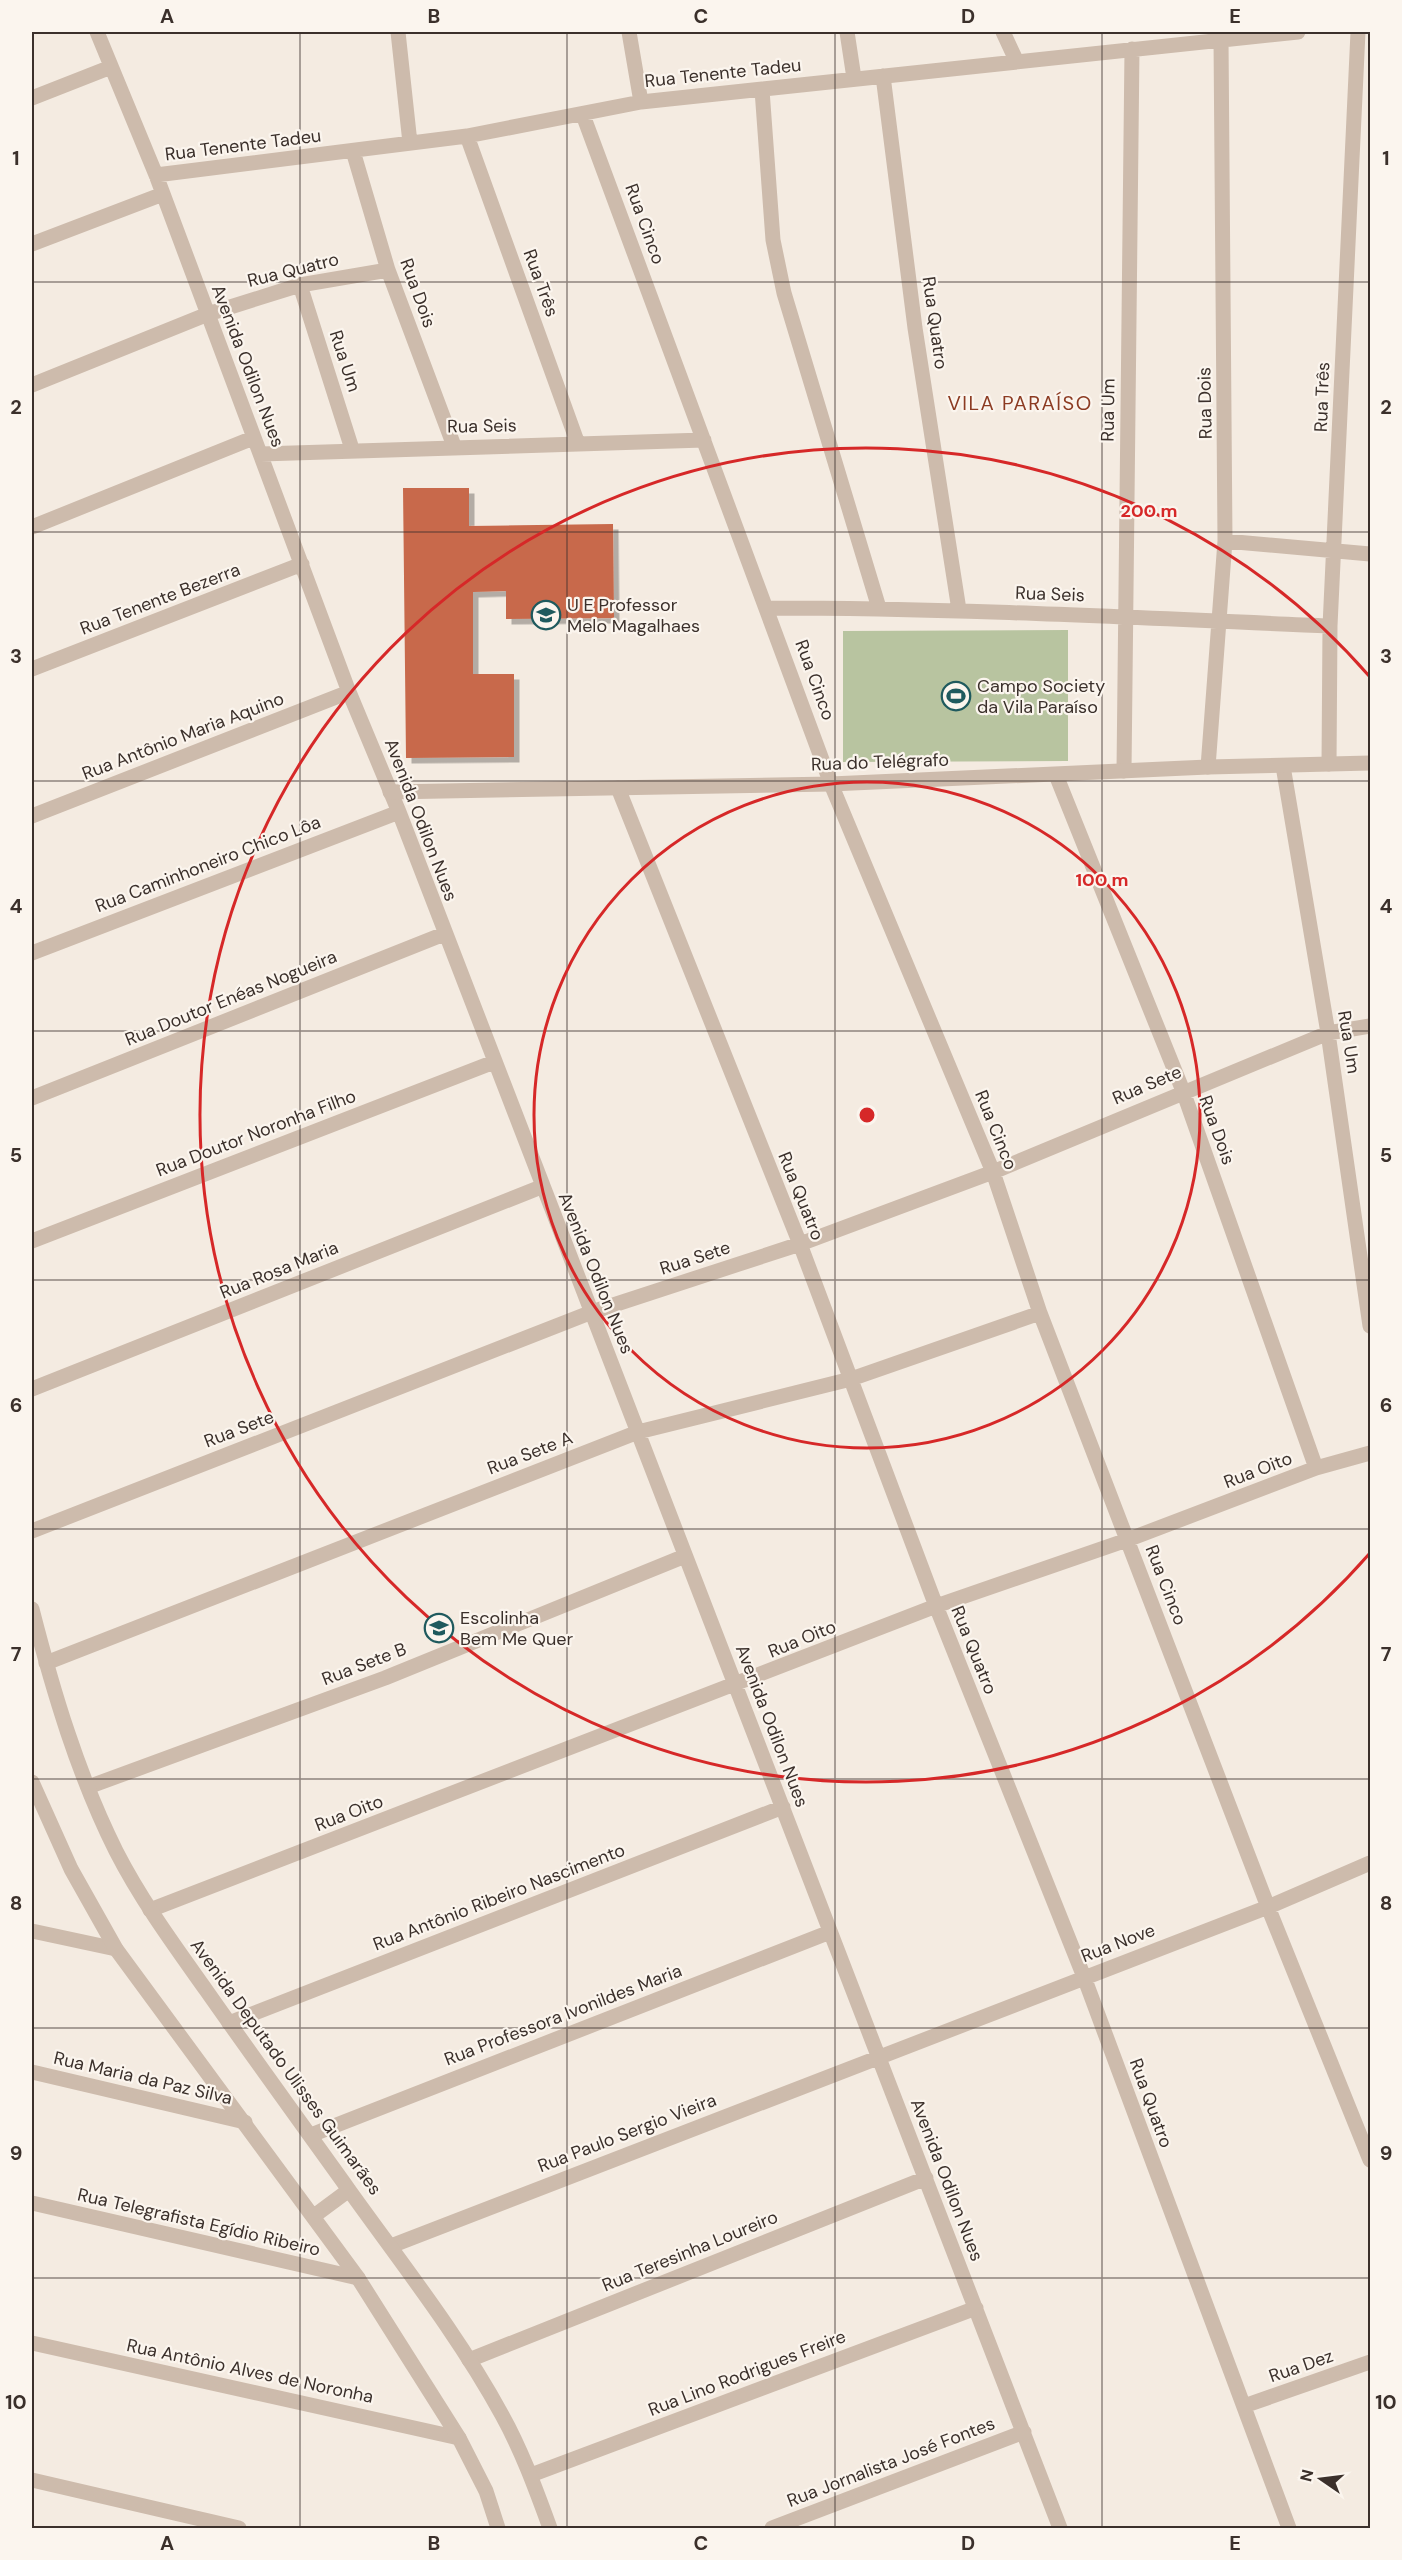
<svg xmlns="http://www.w3.org/2000/svg" width="1402" height="2560" font-family="'DM Sans',sans-serif">
<style>
.garden{fill:#b8c4a0}
.building{fill:#c8694b;filter:url(#shadow)}
.lines{fill:none;stroke-linecap:round;stroke-linejoin:round}
.minor{stroke:#cdbbac;stroke-width:15}
.tertiary{stroke:#cdbbac;stroke-width:15}
.grid{fill:none;stroke:#3b302b;stroke-width:1.5;stroke-opacity:0.55}
.ring{fill:none;stroke:#d62828;stroke-width:3}
.labels{text-anchor:middle;dominant-baseline:central;stroke-width:4.5;stroke-linejoin:round;paint-order:stroke}
.street-label{font-size:18px;fill:#3b302b;stroke:#fbf5ee}
.poi-label{font-size:18px;fill:#3b302b;stroke:#fbf5ee;text-anchor:start}
.neighbourhood-label{font-size:20px;letter-spacing:1.5px;fill:#8c3b22;stroke:#fbf5ee}
.centre{fill:#d62828;stroke:#fbf5ee;stroke-width:3}
.ring-label{font-size:18px;text-anchor:middle;font-weight:bold;fill:#d62828;stroke:#fbf5ee;stroke-width:4.5;stroke-linejoin:round;paint-order:stroke}
.neatline{fill:none;stroke:#3b302b;stroke-width:2}
.grid-label{font-size:20px;text-anchor:middle;font-weight:bold;fill:#3b302b}
</style>
<defs>
<filter id="shadow"><feDropShadow dx="5.5" dy="5.5" stdDeviation="0" flood-color="#0004"/></filter>
</defs>
<rect width="100%" height="100%" fill="#f4ebe1"/>
<path class="garden" d="M1068,630V761L843,762V631Z"/>
<path class="building" d="M403,488H469V526L613,524L614,618L506,619V591L473,592V674H514V757L406,758Z"/>
<g class="lines">
<path class="minor" d="M97,32L156,175L349,692L399,812L1060,2528
M398,32L410,143
M629,32L641,102
M847,32L854,78
M1003,32L1016,60
M883,76L915,328L959,610
M762,90L773,240L784,293L879,608
M32,98L111,67
M583,115L831,784L993,1172L1040,1313L1268,1907L1370,2160
M467,136L578,444
M353,151L388,270L454,446
M156,175L467,136L641,102L1298,32
M32,244L163,194
M300,285L352,449
M32,385L208,314L300,285L388,270
M261,454L704,440
M32,527L253,438
M1225,541L1370,554
M768,608C955,608 1142,618 1330,626
M32,669L302,564
M1329,764L1330,626L1358,32
M1283,766L1328,1033L1370,1326
M1208,767L1225,541L1221,39
M1124,771L1132,49
M1056,775L1183,1091L1316,1468
M618,788L800,1244L936,1606L1084,1977L1289,2528
M32,816L349,692
M32,953L399,812
M32,1098L444,934
M32,1241L494,1062
M32,1389L541,1187
M32,1531L592,1312L800,1244L993,1172L1328,1033L1370,1026
M46,1663L638,1432L851,1379L1040,1313
M88,1787L385,1678L685,1556
M150,1910L936,1606L1127,1540L1316,1468L1370,1453
M32,1931L116,1949
M229,2023L783,1807
M32,2072L245,2122
M311,2135L830,1932
M32,2203L358,2278
M391,2246L1268,1907L1370,1863
M32,2343L459,2438
M469,2360L926,2178
M1244,2406L1370,2362
M531,2475L976,2308
M32,2480L239,2528
M772,2528L1024,2432"/>
<path class="tertiary" d="M390,792L831,784L1208,767L1370,763
M32,1609C53,1691 78,1775 116,1851C141,1900 174,1945 206,1990C253,2057 301,2123 349,2190C402,2264 459,2336 502,2415C522,2451 536,2490 550,2528
M32,1782L71,1869L116,1949L358,2278L459,2438L486,2491L498,2528
M314,2216L349,2190"/>
</g>
<path class="grid" d="M300,32V2528M567,32V2528M835,32V2528M1102,32V2528M32,282H1370M32,532H1370M32,781H1370M32,1031H1370M32,1280H1370M32,1529H1370M32,1779H1370M32,2028H1370M32,2278H1370"/>
<g class="ring">
<circle cx="867" cy="1115" r="333"/>
<path d="M1370 1553A667 667 0 1 1 1370 677"/>
</g>
<defs>
<g id="school-ring" transform="scale(1.5)"><circle r="9.5" fill="#fbf5ee" stroke="#1f5a5e" stroke-width="1.5"/><path d="M0-5L7-2L0 1L-7-2ZM-4 1L0 2.5L4 1V4Q0 6-4 4Z" fill="#1f5a5e"/></g>
<g id="stadium-ring" transform="scale(1.5)"><circle r="9.5" fill="#fbf5ee" stroke="#1f5a5e" stroke-width="1.5"/><path d="M0-5a6.5 5 0 1 0 0 10a6.5 5 0 1 0 0-10ZM-3.5-1.8h7v3.6h-7Z" fill="#1f5a5e"/></g>
</defs>
<g fill-rule="evenodd">
<use href="#school-ring" x="546" y="615"/>
<use href="#stadium-ring" x="956" y="696"/>
<use href="#school-ring" x="439" y="1628"/>
</g>
<g class="labels">
<g class="street-label">
<text transform="translate(723 73) rotate(-6)">Rua Tenente Tadeu</text>
<text transform="translate(243 145) rotate(-7)">Rua Tenente Tadeu</text>
<text transform="translate(645 224) rotate(70)">Rua Cinco</text>
<text transform="translate(293 270) rotate(-14)">Rua Quatro</text>
<text transform="translate(541 283) rotate(70)">Rua Três</text>
<text transform="translate(418 293) rotate(70)">Rua Dois</text>
<text transform="translate(935 323) rotate(82)">Rua Quatro</text>
<text transform="translate(345 361) rotate(72)">Rua Um</text>
<text transform="translate(248 366) rotate(69)">Avenida Odilon Nues</text>
<text transform="translate(1322 397) rotate(-88)">Rua Três</text>
<text transform="translate(1205 403) rotate(-91)">Rua Dois</text>
<text transform="translate(1108 410) rotate(-89)">Rua Um</text>
<text transform="translate(482 426) rotate(-1)">Rua Seis</text>
<text transform="translate(1050 594) rotate(2)">Rua Seis</text>
<text transform="translate(160 599) rotate(-21)">Rua Tenente Bezerra</text>
<text transform="translate(815 680) rotate(70)">Rua Cinco</text>
<text transform="translate(183 736) rotate(-21)">Rua Antônio Maria Aquino</text>
<text transform="translate(880 762) rotate(-2)">Rua do Telégrafo</text>
<text transform="translate(421 820) rotate(69)">Avenida Odilon Nues</text>
<text transform="translate(208 864) rotate(-21)">Rua Caminhoneiro Chico Lôa</text>
<text transform="translate(231 998) rotate(-22)">Rua Doutor Enéas Nogueira</text>
<text transform="translate(1349 1042) rotate(81)">Rua Um</text>
<text transform="translate(1147 1085) rotate(-23)">Rua Sete</text>
<text transform="translate(996 1130) rotate(68)">Rua Cinco</text>
<text transform="translate(1217 1130) rotate(70)">Rua Dois</text>
<text transform="translate(256 1133) rotate(-21)">Rua Doutor Noronha Filho</text>
<text transform="translate(801 1196) rotate(68)">Rua Quatro</text>
<text transform="translate(695 1258) rotate(-18)">Rua Sete</text>
<text transform="translate(279 1270) rotate(-22)">Rua Rosa Maria</text>
<text transform="translate(596 1273) rotate(68)">Avenida Odilon Nues</text>
<text transform="translate(239 1429) rotate(-21)">Rua Sete</text>
<text transform="translate(530 1453) rotate(-21)">Rua Sete A</text>
<text transform="translate(1258 1470) rotate(-21)">Rua Oito</text>
<text transform="translate(1166 1585) rotate(69)">Rua Cinco</text>
<text transform="translate(802 1639) rotate(-22)">Rua Oito</text>
<text transform="translate(974 1650) rotate(68)">Rua Quatro</text>
<text transform="translate(364 1664) rotate(-21)">Rua Sete B</text>
<text transform="translate(772 1726) rotate(69)">Avenida Odilon Nues</text>
<text transform="translate(349 1813) rotate(-21)">Rua Oito</text>
<text transform="translate(499 1897) rotate(-21)">Rua Antônio Ribeiro Nascimento</text>
<text transform="translate(1118 1943) rotate(-21)">Rua Nove</text>
<text transform="translate(563 2015) rotate(-21)">Rua Professora Ivonildes Maria</text>
<text transform="translate(286 2067) rotate(54)">Avenida Deputado Ulisses Guimarães</text>
<text transform="translate(143 2078) rotate(13)">Rua Maria da Paz Silva</text>
<text transform="translate(1151 2103) rotate(70)">Rua Quatro</text>
<text transform="translate(627 2133) rotate(-21)">Rua Paulo Sergio Vieira</text>
<text transform="translate(947 2180) rotate(69)">Avenida Odilon Nues</text>
<text transform="translate(199 2222) rotate(13)">Rua Telegrafista Egídio Ribeiro</text>
<text transform="translate(690 2251) rotate(-22)">Rua Teresinha Loureiro</text>
<text transform="translate(1301 2366) rotate(-19)">Rua Dez</text>
<text transform="translate(250 2371) rotate(12)">Rua Antônio Alves de Noronha</text>
<text transform="translate(747 2373) rotate(-21)">Rua Lino Rodrigues Freire</text>
<text transform="translate(891 2462) rotate(-21)">Rua Jornalista José Fontes</text>
</g>
<g class="poi-label">
<text x="567" y="605">U E Professor<tspan x="567" dy="21">Melo Magalhaes</tspan></text>
<text x="977" y="686">Campo Society<tspan x="977" dy="21">da Vila Paraíso</tspan></text>
<text x="460" y="1618">Escolinha<tspan x="460" dy="21">Bem Me Quer</tspan></text>
</g>
<g class="neighbourhood-label">
<text x="1020" y="403">VILA PARAÍSO</text>
</g>
</g>
<circle cx="867" cy="1115" r="9" class="centre"/>
<g class="ring-label">
<text x="1149" y="517">200 m</text>
<text x="1102" y="886">100 m</text>
</g>
<rect width="1402" height="2560" fill="none" stroke="#fbf5ee" stroke-width="66"/>
<g transform="translate(1321 2479) rotate(284)" stroke="#fbf5ee" stroke-width="4.5" paint-order="stroke">
<path d="M0-4.5L10 22L0 15L-10 22Z" fill="#3b302b"/>
<text y="-9" font-size="16" font-weight="bold" text-anchor="middle" fill="#3b302b">N</text>
</g>
<rect x="33" y="33" width="1336" height="2494" class="neatline"/>
<g class="grid-label">
<text x="167" y="23">A</text>
<text x="434" y="23">B</text>
<text x="701" y="23">C</text>
<text x="968" y="23">D</text>
<text x="1235" y="23">E</text>
<text x="16" y="165">1</text>
<text x="1386" y="165">1</text>
<text x="16" y="414">2</text>
<text x="1386" y="414">2</text>
<text x="16" y="663">3</text>
<text x="1386" y="663">3</text>
<text x="16" y="913">4</text>
<text x="1386" y="913">4</text>
<text x="16" y="1162">5</text>
<text x="1386" y="1162">5</text>
<text x="16" y="1412">6</text>
<text x="1386" y="1412">6</text>
<text x="16" y="1661">7</text>
<text x="1386" y="1661">7</text>
<text x="16" y="1910">8</text>
<text x="1386" y="1910">8</text>
<text x="16" y="2160">9</text>
<text x="1386" y="2160">9</text>
<text x="16" y="2409">10</text>
<text x="1386" y="2409">10</text>
<text x="167" y="2550">A</text>
<text x="434" y="2550">B</text>
<text x="701" y="2550">C</text>
<text x="968" y="2550">D</text>
<text x="1235" y="2550">E</text>
</g>
</svg>
